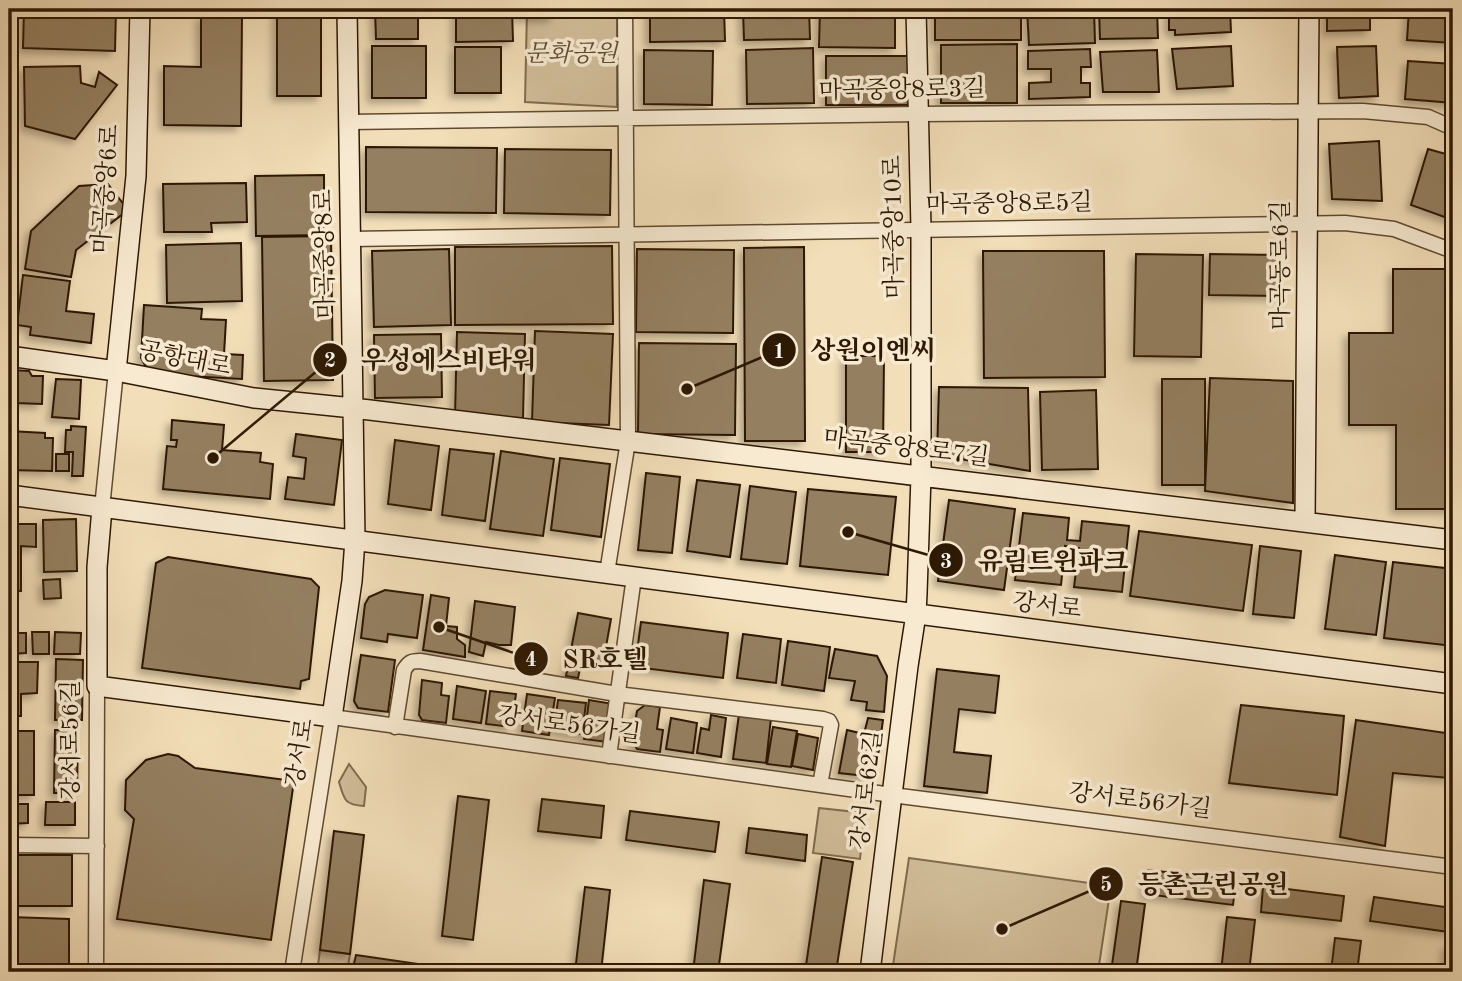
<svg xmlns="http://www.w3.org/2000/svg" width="1462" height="981" font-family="'Old Standard TT','Noto Serif KR',serif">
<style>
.green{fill:#d1bd99;stroke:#806b4e;stroke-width:2}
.building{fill:#947f61;stroke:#2e1903;stroke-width:2;filter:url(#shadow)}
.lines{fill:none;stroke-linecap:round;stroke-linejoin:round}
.street-casing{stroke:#5f4a30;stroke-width:17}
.secondary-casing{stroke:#2e1903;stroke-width:22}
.street{stroke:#f7ead1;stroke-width:14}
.secondary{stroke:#f7ead1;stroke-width:19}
.labels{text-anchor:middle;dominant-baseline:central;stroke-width:7;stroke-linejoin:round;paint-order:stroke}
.park-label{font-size:24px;font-style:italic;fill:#5f4a30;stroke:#f7ead1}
.street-label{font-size:24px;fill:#2e1903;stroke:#f7ead1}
.leader{fill:none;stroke:#2e1903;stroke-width:2.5}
.callout-dot{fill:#2e1903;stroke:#f7ead1;stroke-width:2.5}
.mark-label{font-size:21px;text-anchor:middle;font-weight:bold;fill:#fff}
.callout-label{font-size:26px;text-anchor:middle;font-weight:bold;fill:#2e1903;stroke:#f7ead1;stroke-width:7;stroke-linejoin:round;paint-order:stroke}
</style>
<defs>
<filter id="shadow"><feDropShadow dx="-4.5" dy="4.5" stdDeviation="3.5" flood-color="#0004"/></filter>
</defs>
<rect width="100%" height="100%" fill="#f2deb8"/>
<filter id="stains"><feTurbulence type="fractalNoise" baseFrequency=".00286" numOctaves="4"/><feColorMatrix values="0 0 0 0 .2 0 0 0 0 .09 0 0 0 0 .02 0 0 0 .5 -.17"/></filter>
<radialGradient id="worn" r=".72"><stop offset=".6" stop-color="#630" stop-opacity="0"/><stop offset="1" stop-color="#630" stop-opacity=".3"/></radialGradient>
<path class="green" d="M527,9H617V107L525,102Z
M349,764L366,787L364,806C345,805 344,800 339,782Z
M819,808L865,813L860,859L813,853Z
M909,858L1111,886L1098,972H892Z
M320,950L350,954L347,972H317Z"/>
<path class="building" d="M24,9H116L115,51L23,48Z
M277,9H321V96H277Z
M375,9H418V39H376Z
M456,9H512L513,41L456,42Z
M518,9H553V17H518Z
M650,9H724L725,41L650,42Z
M743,9H809L810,39L744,40Z
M820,9H895V48L819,47Z
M935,9H1021V40H935Z
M1027,9H1094L1095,43L1029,45Z
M1099,9H1157L1158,38L1100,39Z
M1174,9H1230L1231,32L1175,35V30H1169V11H1174Z
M1327,9H1370V30L1327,31Z
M1409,9H1453V43L1407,40Z
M201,16L242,17L241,126L164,125V66L201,67Z
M1017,44V103H941V45Z
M372,46H426V98H372Z
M1231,46L1233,86L1177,89L1172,49Z
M1376,46L1378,96L1339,98L1337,47Z
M455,47H501V93H455Z
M813,48L814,103L747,104L746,50Z
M1090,49L1091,67H1081V83H1090V97L1029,99V83L1051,82V69H1028V51Z
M644,50L713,51L712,105L644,104Z
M1157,50L1159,92H1103L1100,52Z
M826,56H909V105H826Z
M1408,61L1453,64V103L1405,99Z
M80,66L81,83L95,87L99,72L117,85L75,139L25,126L24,67Z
M1379,141L1382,201L1332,199L1329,144Z
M366,147L497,148L496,213L366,212Z
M505,149L611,150L610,215L504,213Z
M1428,149L1453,156V220L1411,205Z
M324,175V235L256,236L255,176Z
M246,183L247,222L211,223L212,232H164L163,184Z
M108,184L128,210L76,250L71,277L25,269L31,231L79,186Z
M331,236L333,380L264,381L262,237Z
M241,243L242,301L167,303L166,245Z
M612,246L613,324L455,325V247Z
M804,247L805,441H745L744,248Z
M449,249L451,325L374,327L372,251Z
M637,249L734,250L733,333L636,332Z
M983,251H1104L1105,377L984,378Z
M1136,254L1203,255L1201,357L1134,356Z
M1210,254L1279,255V296L1209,295Z
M1393,269H1448V314H1453V509H1396V425H1349V333H1393Z
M23,275L70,281L66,311L94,314L91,343L30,335L31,327L17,325Z
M144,305L202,309L201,319L226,320L224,354L243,355L242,379L150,374L141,358Z
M535,331L613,334L609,425L532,422Z
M457,332L525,334L523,418L455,416Z
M441,334L442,397L375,398L374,335Z
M639,343L736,344L735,435L638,434Z
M846,356H884L883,452H846Z
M11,370L29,371L32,376H43L42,404L16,403L17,384H11Z
M1210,378L1293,381V503L1205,491Z
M56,379L81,380L79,419L52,417Z
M1162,379H1205V485H1162Z
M939,387L1028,388L1030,471L937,455Z
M1096,390L1098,469L1042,470L1040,392Z
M172,420L224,425L222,450L261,453L260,462L273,464L270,499L163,489L167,446L176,447L177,440H171Z
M71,426L86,427L83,476H72L73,452H65L66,430H71Z
M9,431L45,433V438H53L52,471L9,470Z
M296,434L342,440L334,505L285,499L288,477L304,479L306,458L293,456Z
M395,440L439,446L431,510L388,504Z
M450,449L494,454L485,521L442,515Z
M501,451L554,459L543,536L490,529Z
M56,454H69V471H56Z
M560,458L610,464L601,537L551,530Z
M646,473L680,477L672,553L638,550Z
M697,480L740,485L730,557L687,551Z
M750,486L796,492L787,564L741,559Z
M808,489L896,497L888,575L800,566Z
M949,500L1015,509L1004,590L938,581Z
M1023,513L1069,518L1067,540L1080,541L1082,521L1129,526L1122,592L1074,587L1079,548L1065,546L1061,585L1015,580Z
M76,519L77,571L44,572L43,520Z
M9,524H36V547L21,546V591H9Z
M1139,531L1252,545L1243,611L1130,596Z
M1260,546L1301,551L1294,618L1253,614Z
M1335,555L1386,562L1376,635L1325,629Z
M168,557L311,579L319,587L309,679L301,681L300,689L142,668L156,563Z
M1393,562L1453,569V646L1384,638Z
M60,579L61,598L44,599L43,580Z
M385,590L423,595L417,638L388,634L387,642L361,638L365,604L369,597Z
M431,595L449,598L446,626L457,627V639L465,645V657L423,650Z
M475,601L515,607L511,645H499L486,642L483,656L469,652Z
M578,613L611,619L603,663L582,659L578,678L566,676Z
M641,622L728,633L723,678L635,667Z
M32,632H49V654H33Z
M55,632L81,633L80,654H54Z
M9,633H26V653L9,654Z
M743,634L781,639L776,683L737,678Z
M788,641L830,647L824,691L782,685Z
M835,649L877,656L887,676L884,712L866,710L867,702L851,700L855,681L829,678Z
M361,655L395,660L388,712L358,708L354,701Z
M56,659L83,660L82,720H55Z
M9,662H38L37,693L21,694V716H9Z
M937,669L999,676L995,713L959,709L954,752L991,756L987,793L924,786Z
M422,680L442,683L441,695L449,696L446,723L422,720L419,715Z
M457,686L486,691L481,723L453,719Z
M490,691L516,694L511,727L486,724Z
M527,694L555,698L549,735L522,731Z
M558,700L586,703L582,734L554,730Z
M589,700L613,704L607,742L584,739Z
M645,705L660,707L657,729L663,730L660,752L637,749L632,740L637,711Z
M1241,705L1344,716L1337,795L1229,783Z
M739,714L771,718L766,763L733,759Z
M711,715L726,718L721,757L697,753L701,728L709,730Z
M671,718L697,723L693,753L666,749Z
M868,718L883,720L875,777L839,773L847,730L864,734Z
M1356,720L1453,734L1449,778L1393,773L1385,846L1340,837Z
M773,727L797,731L791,767L767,764Z
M55,730H78L77,793H54Z
M12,731H34V795H11Z
M798,734L818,738L813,770L792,766Z
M168,754L178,756L195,768L294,781L271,940L117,919L134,819L125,810L126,780L146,760Z
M458,796L489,800L473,940L442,936Z
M542,799L604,806L601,838L538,831Z
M46,802H75V825H45Z
M9,804H28V823L9,824Z
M630,811L719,822L715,852L626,840Z
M749,828L807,835L805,861L746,853Z
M334,831L364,835L350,954L320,950Z
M9,855H72V906H9Z
M822,857L853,862L836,972H805Z
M1148,870L1236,880L1233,905L1145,894Z
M704,880L730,884L718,972H693Z
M1263,886L1344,896L1341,921L1261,912Z
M585,887L610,890L601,972H575Z
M1374,897L1452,908L1449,932L1370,921Z
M1121,901L1145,904L1136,972H1111Z
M10,917L69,919V972H10Z
M1227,917L1255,920L1249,972H1221Z
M1335,938L1361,941L1357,972H1331Z
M1447,944L1453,945V972H1444Z
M356,955L446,968L445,972H352Z"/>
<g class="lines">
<g class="street-casing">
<path id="street" d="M349,122L919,114L1363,111L1428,117L1453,128
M351,239L1345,223L1394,229L1453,251
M102,508L116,371
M607,573L628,441L625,9
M395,727L404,670C409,662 411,661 420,661L617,694L823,719L829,721L831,725L820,785
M609,756L634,577
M9,845L97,846
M96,972L97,686
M292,972L332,717L892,795L1453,867"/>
</g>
<g class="secondary-casing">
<path id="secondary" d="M9,356L116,371L254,398L353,408L1453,540
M116,371L136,176L140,9
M9,495L1453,684
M102,508L97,567V686L332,717L352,581L355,540L347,9
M1305,522L1309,9
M870,972L908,666L916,614L917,593L921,476V229L916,9"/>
</g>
<use href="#street" class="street"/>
<use href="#secondary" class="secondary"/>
</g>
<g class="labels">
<g class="park-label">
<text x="571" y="55">문화공원</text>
</g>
<g class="street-label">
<text transform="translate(902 91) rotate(-1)">마곡중앙8로3길</text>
<text transform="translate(107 189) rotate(-86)">마곡중앙6로</text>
<text transform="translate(1009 205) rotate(-1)">마곡중앙8로5길</text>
<text transform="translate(895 227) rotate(-91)">마곡중앙10로</text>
<text transform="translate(326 254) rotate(-91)">마곡중앙8로</text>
<text transform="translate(1282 265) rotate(-90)">마곡동로6길</text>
<text transform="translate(185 360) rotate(11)">공항대로</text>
<text transform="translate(906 449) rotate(7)">마곡중앙8로7길</text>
<text transform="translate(1047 607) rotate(7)">강서로</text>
<text transform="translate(569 726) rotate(8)">강서로56가길</text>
<text transform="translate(72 740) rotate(-90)">강서로56길</text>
<text transform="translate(301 753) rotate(-81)">강서로</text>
<text transform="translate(868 790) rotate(-83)">강서로62길</text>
<text transform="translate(1140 802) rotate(7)">강서로56가길</text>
</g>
</g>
<path class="leader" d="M687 389L779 350M213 458L330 360M848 532L946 560M439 627L531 659M1002 929L1106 884"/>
<g class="callout-dot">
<circle cx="687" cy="389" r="7"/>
<circle cx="213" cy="458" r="7"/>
<circle cx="848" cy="532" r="7"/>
<circle cx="439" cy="627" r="7"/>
<circle cx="1002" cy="929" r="7"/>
<circle cx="779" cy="350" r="18"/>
<circle cx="330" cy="360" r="18"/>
<circle cx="946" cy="560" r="18"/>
<circle cx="531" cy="659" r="18"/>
<circle cx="1106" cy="884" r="18"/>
</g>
<g class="mark-label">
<text x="779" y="358">1</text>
<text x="330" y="367">2</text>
<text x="946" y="568">3</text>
<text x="531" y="666">4</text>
<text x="1106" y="891">5</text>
</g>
<g class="callout-label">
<text x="873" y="359">상원이엔씨</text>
<text x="449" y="369">우성에스비타워</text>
<text x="1053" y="570">유림트윈파크</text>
<text x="605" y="668">SR호텔</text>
<text x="1213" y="893">등촌근린공원</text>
</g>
<rect width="1462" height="981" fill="none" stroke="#f2deb8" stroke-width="35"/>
<rect x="10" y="10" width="1441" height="960" fill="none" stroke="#2e1903" stroke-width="3.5"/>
<rect x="18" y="18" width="1427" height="946" fill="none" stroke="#2e1903" stroke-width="2"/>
<rect width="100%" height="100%" filter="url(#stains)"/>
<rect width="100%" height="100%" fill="url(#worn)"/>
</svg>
